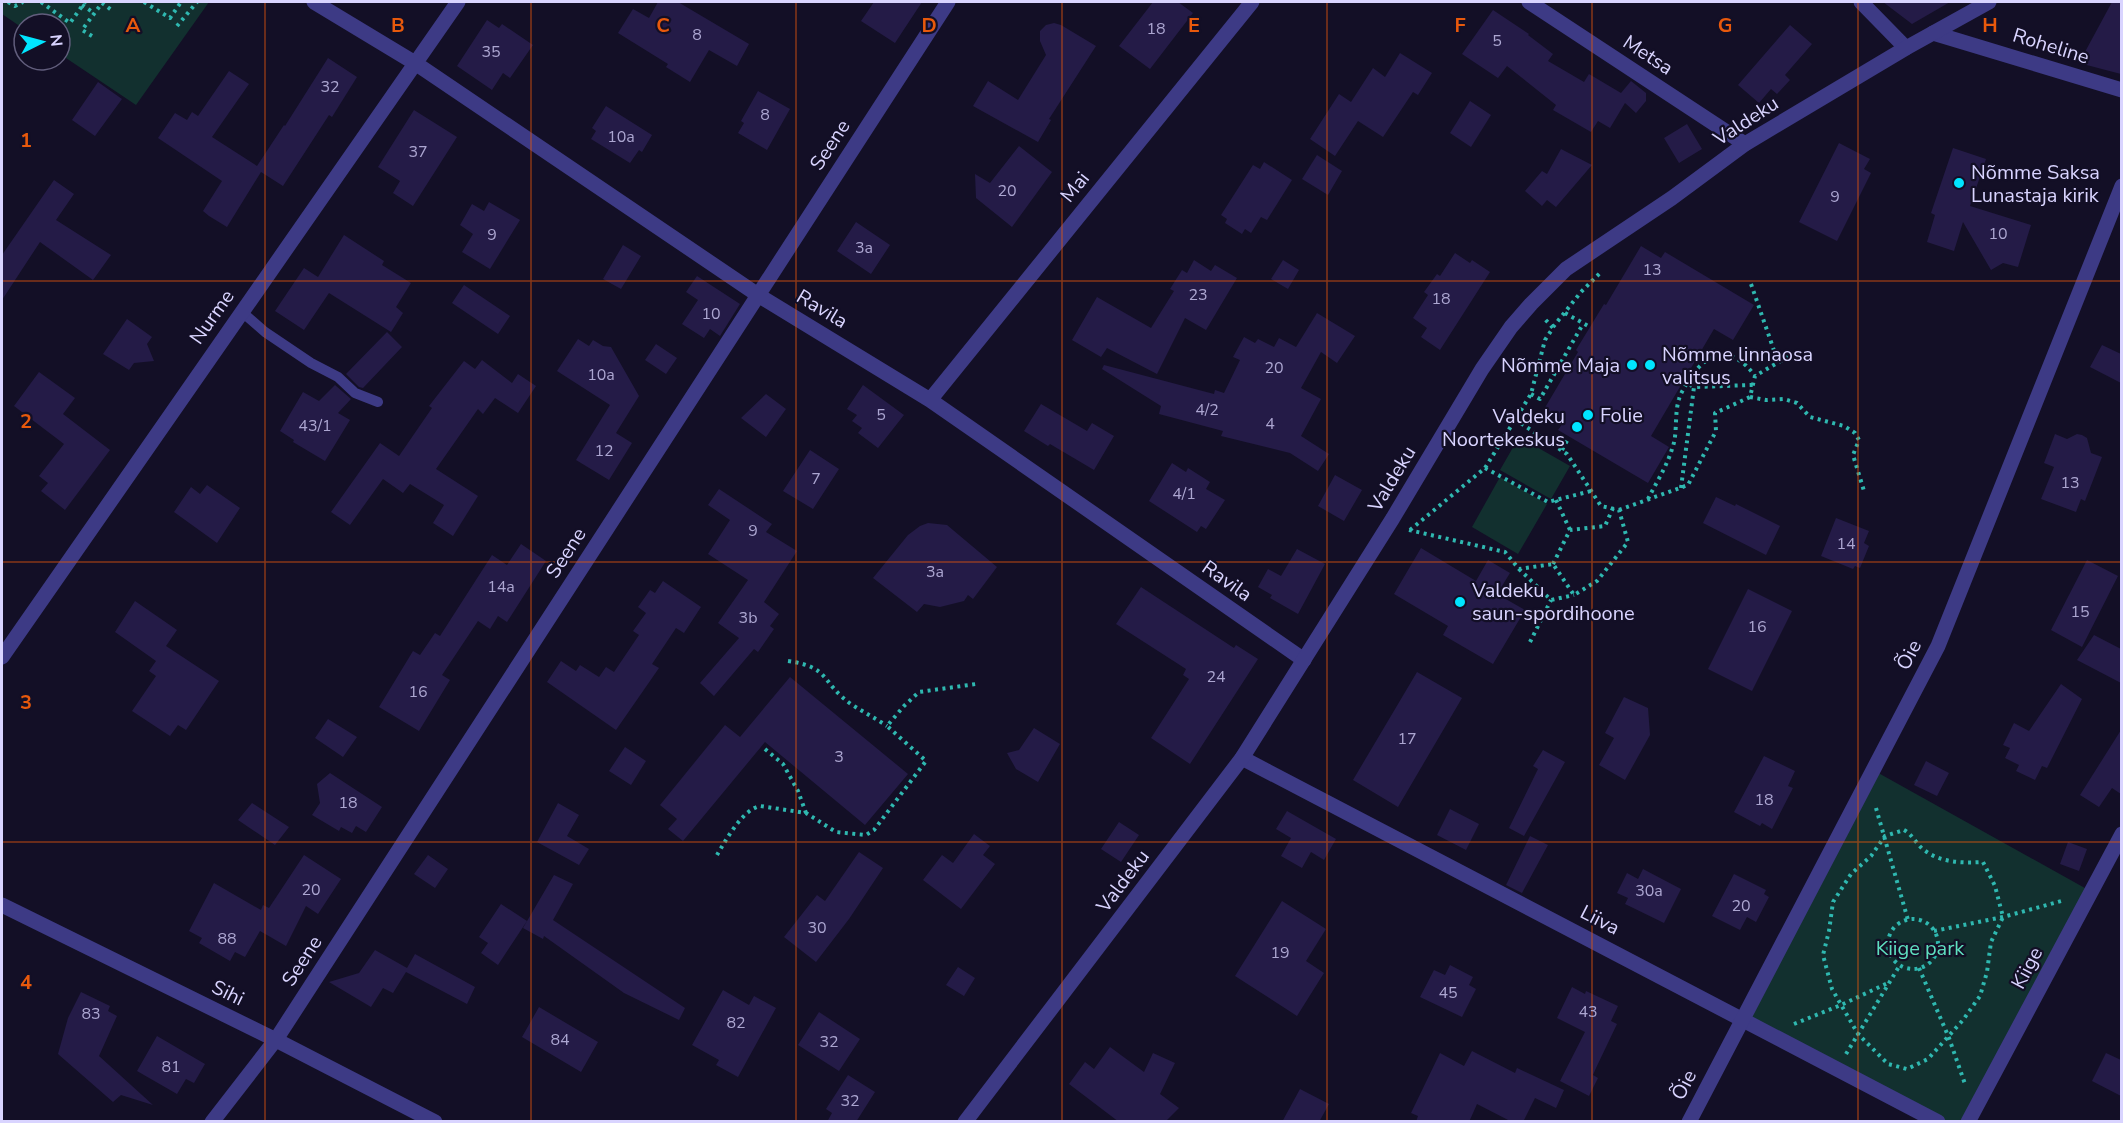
<svg xmlns="http://www.w3.org/2000/svg" width="2123" height="1123" font-family="'Nunito Sans',sans-serif">
<style>
.green{fill:#12302f}
.building{fill:#241b47}
.lines{fill:none;stroke-linecap:round;stroke-linejoin:round}
.path{stroke:#2fb8b0;stroke-width:4;stroke-dasharray:3 4.5;stroke-linecap:butt}
.service{stroke:#3d3a85;stroke-width:10}
.minor{stroke:#3d3a85;stroke-width:15}
.tertiary{stroke:#3d3a85;stroke-width:15}
.path-bridge{stroke:#2fb8b0;stroke-width:4;stroke-dasharray:3 4.5;stroke-linecap:butt}
.grid{fill:none;stroke:#e8590c;stroke-width:1.5;stroke-opacity:0.55}
.poi-dot{fill:#00e5ff;stroke:#130f26;stroke-width:2}
.labels{text-anchor:middle;dominant-baseline:central;stroke-width:4.5;stroke-linejoin:round;paint-order:stroke}
.number-label{font-size:16px;fill:#aca6d1}
.street-label{font-size:20px;fill:#d9d4ff;stroke:#130f26}
.poi-label{font-size:20px;fill:#d9d4ff;stroke:#130f26;text-anchor:start}
.park-label{font-size:20px;fill:#5fe0c0;stroke:#130f26}
.grid-label{font-size:20px;text-anchor:middle;font-weight:bold;fill:#e8590c;stroke:#130f26;stroke-width:4.5;stroke-linejoin:round;paint-order:stroke}
</style>
<rect width="100%" height="100%" fill="#130f26"/>
<path class="green" d="M2,2H209L136,105L60,54V24H24V29L2,14Z
M1519,437L1570,466L1551,499L1500,470Z
M1500,477L1547,504L1518,554L1472,527Z
M1873,770L2092,892L1968,1121H1938L1742,1018Z"/>
<path class="building" d="M658,2H678L749,44L737,66L709,50L690,82L666,67L668,64L618,33L633,9L649,18Z
M874,2H922L895,43L861,21Z
M1153,2H1178L1193,13L1150,69L1119,46Z
M1883,2H1950L1912,24Z
M2112,2H2121V74L2079,63Z
M1493,10L1529,34L1528,35L1553,54L1548,61L1584,82L1589,74L1621,93L1631,81L1646,93V101L1636,113L1625,103L1610,128L1598,121L1591,132L1553,110L1556,105L1507,66L1498,78L1462,54Z
M487,20L499,28L502,24L533,45L510,78L503,73L492,90L457,66Z
M1054,23L1061,25L1096,46L1049,119L1051,120L1038,142L973,106L988,81L1018,100L1046,55L1040,41V31L1046,25Z
M1790,25L1812,44L1785,75L1790,80L1777,94L1771,89L1759,103L1738,85Z
M1400,53L1432,73L1418,95L1413,92L1383,137L1358,121L1335,156L1310,139L1339,94L1351,102L1373,68L1385,77Z
M328,58L357,77L332,117L329,115L283,186L261,172L227,227L209,216L203,211L222,181L158,138L175,113L187,120L192,112L198,116L229,71L249,84L212,137L257,166L284,125L285,126Z
M98,82L122,99L95,136L72,120Z
M758,91L790,109L767,150L738,133L744,123L741,121Z
M1470,101L1491,115L1471,147L1450,133Z
M606,106L652,135L642,152L639,150L630,163L591,139L596,131L592,128Z
M414,110L457,137L413,206L393,193L400,181L378,167Z
M1687,124L1702,149L1679,163L1664,138Z
M1839,143L1870,159L1864,169L1871,173L1837,241L1799,222Z
M1019,146L1052,172L1012,227L976,198L975,174L990,183Z
M1953,148L1986,159L1970,206L2031,225L2018,267L2003,263L1991,270L1963,222L1954,251L1927,242L1935,215L1931,213Z
M1561,149L1592,165L1556,207L1547,200L1542,206L1525,191L1542,171L1547,174Z
M1317,155L1342,171L1328,195L1302,179Z
M1264,162L1292,180L1267,220L1261,217L1251,233L1245,229L1242,234L1225,223L1227,219L1221,215L1253,165L1260,169Z
M54,180L74,194L56,220L111,255L93,280L40,242L2,300V255Z
M489,202L520,220L490,269L462,252L473,234L460,225L472,204L484,211Z
M856,222L890,245L871,274L837,251Z
M344,235L384,261L382,265L411,283L396,307L403,313L391,332L329,293L304,330L275,311L304,268L318,277Z
M623,245L641,256L621,289L603,279Z
M1641,246L1661,258L1665,252L1754,305L1733,340L1714,329L1651,436L1669,447L1648,483L1558,430L1563,423L1543,411L1578,352L1576,350L1604,304L1606,305Z
M1455,253L1470,263L1472,260L1490,272L1440,350L1421,337L1427,328L1413,318L1428,295L1424,292L1437,274L1440,276Z
M1194,260L1211,271L1215,265L1237,278L1206,330L1185,318L1157,374L1107,348L1101,357L1072,340L1097,297L1151,328L1174,291L1170,289L1182,270L1187,273Z
M1283,260L1299,270L1288,289L1271,279Z
M697,276L740,304L720,336L710,329L704,338L682,324L698,300L686,292Z
M464,285L510,316L498,334L452,303Z
M1317,313L1355,336L1337,363L1321,352L1301,388L1321,399L1301,436L1329,454L1318,471L1290,453L1221,436L1223,431L1159,414L1161,406L1102,369L1104,365L1214,394L1215,390L1224,393L1240,360L1233,357L1244,337L1255,343L1258,339L1274,347L1279,338L1296,347Z
M127,319L152,337L147,344L154,361L134,363L129,370L103,354Z
M387,332L402,347L363,388L359,387L346,374Z
M578,339L589,346L593,340L603,346L611,347L639,396L616,433L632,443L609,480L576,460L610,405L557,371Z
M656,344L677,358L666,374L645,360Z
M2102,345L2121,354V383L2090,367Z
M482,360L512,383L518,374L536,386L518,413L495,398L483,414L478,409L436,469L478,496L453,536L433,523L444,505L410,484L403,493L383,479L350,525L331,512L380,443L399,456L432,408L429,406L464,361L475,369Z
M39,372L75,398L63,414L110,450L65,510L41,491L48,483L39,476L64,444L14,406Z
M335,385L351,399L338,413L350,420L325,461L293,442L294,440L280,431L303,392L319,401Z
M863,385L904,415L878,448L858,433L862,428L852,421L857,415L847,409Z
M766,394L786,409L766,437L741,418Z
M1041,404L1087,431L1092,423L1114,436L1094,470L1050,444L1048,446L1024,431Z
M2055,434L2067,439L2077,434L2082,435L2087,438L2091,453L2102,457L2085,501L2081,499L2076,512L2041,499L2054,467L2044,463Z
M810,450L839,469L813,509L783,491Z
M1172,463L1186,472L1188,468L1210,482L1206,489L1225,500L1206,529L1201,526L1197,532L1149,501Z
M1335,475L1362,490L1344,521L1318,506Z
M207,485L240,508L217,543L174,512L191,487L200,494Z
M719,489L772,524L766,532L797,551L764,602L779,614L770,626L774,629L758,652L754,649L714,696L700,683L739,638L718,623L748,580L708,554L730,520L708,505Z
M1716,497L1735,506L1736,504L1780,526L1766,555L1703,523Z
M1836,518L1869,531L1864,543L1869,546L1860,568L1855,566L1853,569L1821,556Z
M928,523L947,525L997,567L973,599L968,595L964,601L940,607L924,604L917,612L873,578L908,535L920,526Z
M521,544L546,561L507,622L498,616L490,629L478,621L442,675L450,680L419,731L379,707L413,651L420,655L435,633L440,636L492,555L507,565Z
M1421,548L1476,581L1488,560L1510,573L1497,594L1525,610L1493,664L1443,635L1448,626L1394,594Z
M1297,549L1325,564L1298,614L1270,598L1272,595L1258,587L1268,569L1281,576Z
M2087,560L2118,576L2082,647L2051,630Z
M663,581L701,607L684,633L676,628L652,664L659,668L616,730L547,682L561,661L576,671L580,665L599,677L606,667L614,672L639,635L633,631L646,613L638,607L650,590L655,593Z
M1141,587L1234,648L1236,645L1258,659L1190,764L1151,738L1189,679L1183,675L1186,669L1116,624Z
M1748,589L1792,611L1752,691L1708,669Z
M135,601L177,630L166,646L219,681L186,730L178,725L170,736L132,711L156,676L149,671L156,661L115,632Z
M2094,635L2121,649V683L2077,660Z
M1417,672L1462,698L1398,807L1353,780Z
M790,677L908,774L865,825L765,742L683,841L668,829L677,819L660,805L725,725L740,737Z
M2061,684L2082,699L2047,768L2042,766L2035,780L2016,771L2019,765L2005,758L2010,748L2003,745L2014,723L2029,731Z
M1624,697L1648,708L1650,735L1625,780L1599,765L1614,738L1605,733Z
M328,719L357,737L343,757L315,738Z
M1034,728L1060,744L1038,782L1016,769L1007,753L1019,750Z
M2121,730V794L2112,788L2099,807L2080,795Z
M625,747L646,761L631,785L609,771Z
M1543,750L1565,762L1524,836L1509,828L1538,769L1533,766Z
M1764,756L1795,771L1788,786L1793,788L1772,829L1762,823L1760,826L1734,812Z
M1926,761L1949,773L1937,796L1914,785Z
M330,773L382,807L366,832L356,826L352,833L341,827L339,831L312,815L320,803L317,784Z
M252,803L289,827L275,845L238,820Z
M558,803L579,815L567,836L589,849L579,865L537,842Z
M1450,809L1479,824L1466,850L1437,835Z
M1287,811L1336,839L1324,860L1311,852L1302,868L1281,856L1291,838L1276,829Z
M1119,822L1139,835L1121,862L1101,849Z
M974,834L990,846L983,855L995,864L961,909L923,880L942,855L953,863Z
M1530,836L1548,845L1522,893L1506,885Z
M2068,842L2087,849L2079,871L2060,864Z
M859,852L883,868L849,919L816,962L784,937L817,895L825,901Z
M304,855L341,879L318,914L306,906L286,946L260,931L245,957L235,952L230,961L199,943L202,938L189,931L214,883L261,910L263,905L269,908Z
M428,855L448,869L435,888L414,874Z
M1643,869L1681,889L1664,923L1625,904L1628,898L1617,893L1627,873L1638,879Z
M1734,874L1766,890L1764,894L1769,897L1756,922L1747,917L1740,930L1712,916Z
M554,875L573,884L553,920L685,1008L679,1020L624,993L544,936L543,939L523,928Z
M1282,901L1326,929L1306,961L1324,973L1297,1016L1235,976Z
M501,904L527,921L498,965L481,953L488,943L479,937Z
M375,950L407,968L415,954L475,987L467,1004L406,972L393,993L383,988L371,1007L329,982L359,973Z
M1450,965L1473,977L1469,985L1476,989L1462,1017L1420,997L1434,970L1445,975Z
M958,967L975,978L964,996L946,985Z
M1572,987L1585,994L1586,991L1618,1006L1611,1021L1617,1024L1596,1068L1593,1075L1598,1078L1589,1096L1560,1081L1585,1032L1557,1018Z
M723,990L749,1005L754,996L776,1008L738,1077L716,1065L719,1060L692,1045Z
M81,992L110,1006L108,1011L117,1016L99,1056L153,1105L121,1095L113,1102L58,1054L68,1018Z
M539,1007L598,1042L581,1072L522,1037Z
M819,1012L860,1039L839,1071L798,1045Z
M157,1036L205,1064L194,1083L186,1079L177,1094L137,1071Z
M1110,1047L1144,1072L1153,1053L1175,1063L1160,1094L1179,1108L1165,1122H1119L1069,1084L1085,1062L1094,1069Z
M1472,1051L1515,1073L1517,1068L1564,1090L1556,1108L1535,1098L1523,1122H1512L1477,1104L1469,1122H1416L1418,1116L1411,1113L1440,1053L1464,1066Z
M2106,1053L2121,1060V1096L2092,1081Z
M848,1075L875,1092L856,1122H827L832,1113L826,1109Z
M1300,1089L1329,1104L1319,1122H1282Z"/>
<g class="lines">
<path class="path" d="M8,2L15,6L23,2
M41,2L70,23L85,2
M144,2L170,18L181,2
M82,5L94,13
M177,26L197,2
M92,36L82,30L102,3L113,11
M1751,284L1778,362
M1565,313L1590,327
M1553,327L1581,292L1601,272
M1531,394L1540,399L1583,324
M1750,397L1766,400L1784,399L1797,403L1810,417L1844,426L1855,433L1859,440L1853,455L1864,491
M1562,450L1569,437
M1485,468L1548,502L1591,491
M1681,488L1694,387L1753,385
M1648,499C1656,483 1667,466 1672,449C1678,434 1674,415 1679,399C1681,392 1686,385 1690,379C1709,348 1734,347 1755,376
M1556,500L1570,530
M1619,510L1688,485L1716,431L1715,413L1750,397L1755,376L1789,356
M1409,530L1505,552L1519,569L1553,564L1574,595L1597,581L1628,542L1619,510L1601,506L1567,454L1516,420
M1410,530L1485,468L1531,394L1545,340L1553,328L1543,317
M1553,564L1570,530L1605,526L1613,508
M1519,569L1551,600L1574,595
M1530,642L1551,600
M788,661C831,667 821,683 851,704C863,712 875,718 887,726
M765,749L783,764L798,791L806,813
M1876,808L1908,920
M1904,830C1913,835 1916,844 1924,850C1941,863 1962,863 1983,862L1995,886L2003,917L1991,942L1987,972L1980,996L1963,1020L1928,1059L1907,1069L1888,1064L1858,1034L1832,989L1823,955L1829,931L1833,902L1851,874L1871,856L1885,836Z
M717,855C726,840 742,810 760,806L806,813L836,832L866,835L874,830L926,761L887,726L904,706L919,692L976,684
M1888 944a25 25 0 1 1 50 0a25 25 0 1 1-50 0Z
M1934,931L2003,917L2065,900
M1919,968L1949,1038L1965,1084
M1794,1024L1841,1005L1890,982
M1846,1054L1900,965"/>
<path class="service" d="M242,312L265,332L311,363L338,377L355,393L378,402"/>
<path class="minor" d="M314,2L415,63L758,295L930,400L1304,660
M1529,2L1745,144
M1861,2L1906,48
M1933,33L2122,90
M930,400L1252,2
M2,657L458,2
M1242,758L1938,1122
M2,905L276,1040L435,1122
M212,1122L277,1038L948,2
M1968,1122L2122,834"/>
<path class="tertiary" d="M965,1122L1242,758L1393,518L1482,369L1511,327L1531,304L1566,269L1672,198L1745,144L1906,48L1989,2
M1689,1122L1938,646L2122,186"/>
<path class="path-bridge" d="M1684,381L1692,386"/>
</g>
<path class="grid" d="M265,2V1122M531,2V1122M796,2V1122M1062,2V1122M1327,2V1122M1592,2V1122M1858,2V1122M2,281H2122M2,562H2122M2,842H2122"/>
<g class="poi-dot">
<circle cx="1959" cy="183" r="6"/>
<circle cx="1632" cy="365" r="6"/>
<circle cx="1650" cy="365" r="6"/>
<circle cx="1588" cy="415" r="6"/>
<circle cx="1577" cy="427" r="6"/>
<circle cx="1460" cy="602" r="6"/>
</g>
<g class="labels">
<g class="number-label">
<text x="1156" y="29">18</text>
<text x="697" y="35">8</text>
<text x="1497" y="41">5</text>
<text x="491" y="52">35</text>
<text x="330" y="87">32</text>
<text x="765" y="115">8</text>
<text x="621" y="137">10a</text>
<text x="418" y="152">37</text>
<text x="1007" y="191">20</text>
<text x="1835" y="197">9</text>
<text x="1998" y="234">10</text>
<text x="492" y="235">9</text>
<text x="864" y="248">3a</text>
<text x="1652" y="270">13</text>
<text x="1198" y="295">23</text>
<text x="1441" y="299">18</text>
<text x="711" y="314">10</text>
<text x="1274" y="368">20</text>
<text x="601" y="375">10a</text>
<text x="1207" y="410">4/2</text>
<text x="881" y="415">5</text>
<text x="1270" y="424">4</text>
<text x="315" y="426">43/1</text>
<text x="604" y="451">12</text>
<text x="816" y="479">7</text>
<text x="2070" y="483">13</text>
<text x="1184" y="494">4/1</text>
<text x="753" y="531">9</text>
<text x="1846" y="544">14</text>
<text x="935" y="572">3a</text>
<text x="501" y="587">14a</text>
<text x="2080" y="612">15</text>
<text x="748" y="618">3b</text>
<text x="1757" y="627">16</text>
<text x="1216" y="677">24</text>
<text x="418" y="692">16</text>
<text x="1407" y="739">17</text>
<text x="839" y="757">3</text>
<text x="1764" y="800">18</text>
<text x="348" y="803">18</text>
<text x="311" y="890">20</text>
<text x="1649" y="891">30a</text>
<text x="1741" y="906">20</text>
<text x="817" y="928">30</text>
<text x="227" y="939">88</text>
<text x="1280" y="953">19</text>
<text x="1448" y="993">45</text>
<text x="1588" y="1012">43</text>
<text x="91" y="1014">83</text>
<text x="736" y="1023">82</text>
<text x="560" y="1040">84</text>
<text x="829" y="1042">32</text>
<text x="171" y="1067">81</text>
<text x="850" y="1101">32</text>
</g>
<g class="street-label">
<text transform="translate(2051 46) rotate(17)">Roheline</text>
<text transform="translate(1648 55) rotate(33)">Metsa</text>
<text transform="translate(1746 121) rotate(-33)">Valdeku</text>
<text transform="translate(830 145) rotate(-57)">Seene</text>
<text transform="translate(1075 187) rotate(-51)">Mai</text>
<text transform="translate(822 309) rotate(31)">Ravila</text>
<text transform="translate(212 317) rotate(-55)">Nurme</text>
<text transform="translate(1392 479) rotate(-59)">Valdeku</text>
<text transform="translate(566 553) rotate(-57)">Seene</text>
<text transform="translate(1227 581) rotate(35)">Ravila</text>
<text transform="translate(1909 655) rotate(-63)">Õie</text>
<text transform="translate(1123 881) rotate(-53)">Valdeku</text>
<text transform="translate(1600 920) rotate(27)">Liiva</text>
<text transform="translate(302 961) rotate(-57)">Seene</text>
<text transform="translate(2027 968) rotate(-62)">Kiige</text>
<text transform="translate(228 993) rotate(26)">Sihi</text>
<text transform="translate(1684 1085) rotate(-63)">Õie</text>
</g>
<g class="poi-label">
<text x="1971" y="172">Nõmme Saksa<tspan x="1971" dy="23">Lunastaja kirik</tspan></text>
<text x="1662" y="354">Nõmme linnaosa<tspan x="1662" dy="23">valitsus</tspan></text>
<text x="1620" y="365" text-anchor="end">Nõmme Maja</text>
<text x="1600" y="415">Folie</text>
<text x="1565" y="416" text-anchor="end">Valdeku<tspan x="1565" dy="23">Noortekeskus</tspan></text>
<text x="1472" y="590">Valdeku<tspan x="1472" dy="23">saun-spordihoone</tspan></text>
</g>
<g class="park-label">
<text x="1920" y="948">Kiige park</text>
</g>
</g>
<g class="grid-label">
<text x="133" y="32">A</text>
<text x="398" y="32">B</text>
<text x="663" y="32">C</text>
<text x="929" y="32">D</text>
<text x="1194" y="32">E</text>
<text x="1460" y="32">F</text>
<text x="1725" y="32">G</text>
<text x="1990" y="32">H</text>
<text x="26" y="147">1</text>
<text x="26" y="428">2</text>
<text x="26" y="709">3</text>
<text x="26" y="989">4</text>
</g>
<rect width="2123" height="1123" fill="none" stroke="#d9d4ff" stroke-width="6"/>
<g transform="translate(42 42) rotate(84)"><circle r="28" fill="#130f26" stroke="#625e7d" stroke-width="1.5"/>
<path d="M0-4.5L10 22L0 15L-10 22Z" fill="#00e5ff"/>
<text y="-9" font-size="16" font-weight="bold" text-anchor="middle" fill="#d9d4ff">N</text>
</g>
</svg>
